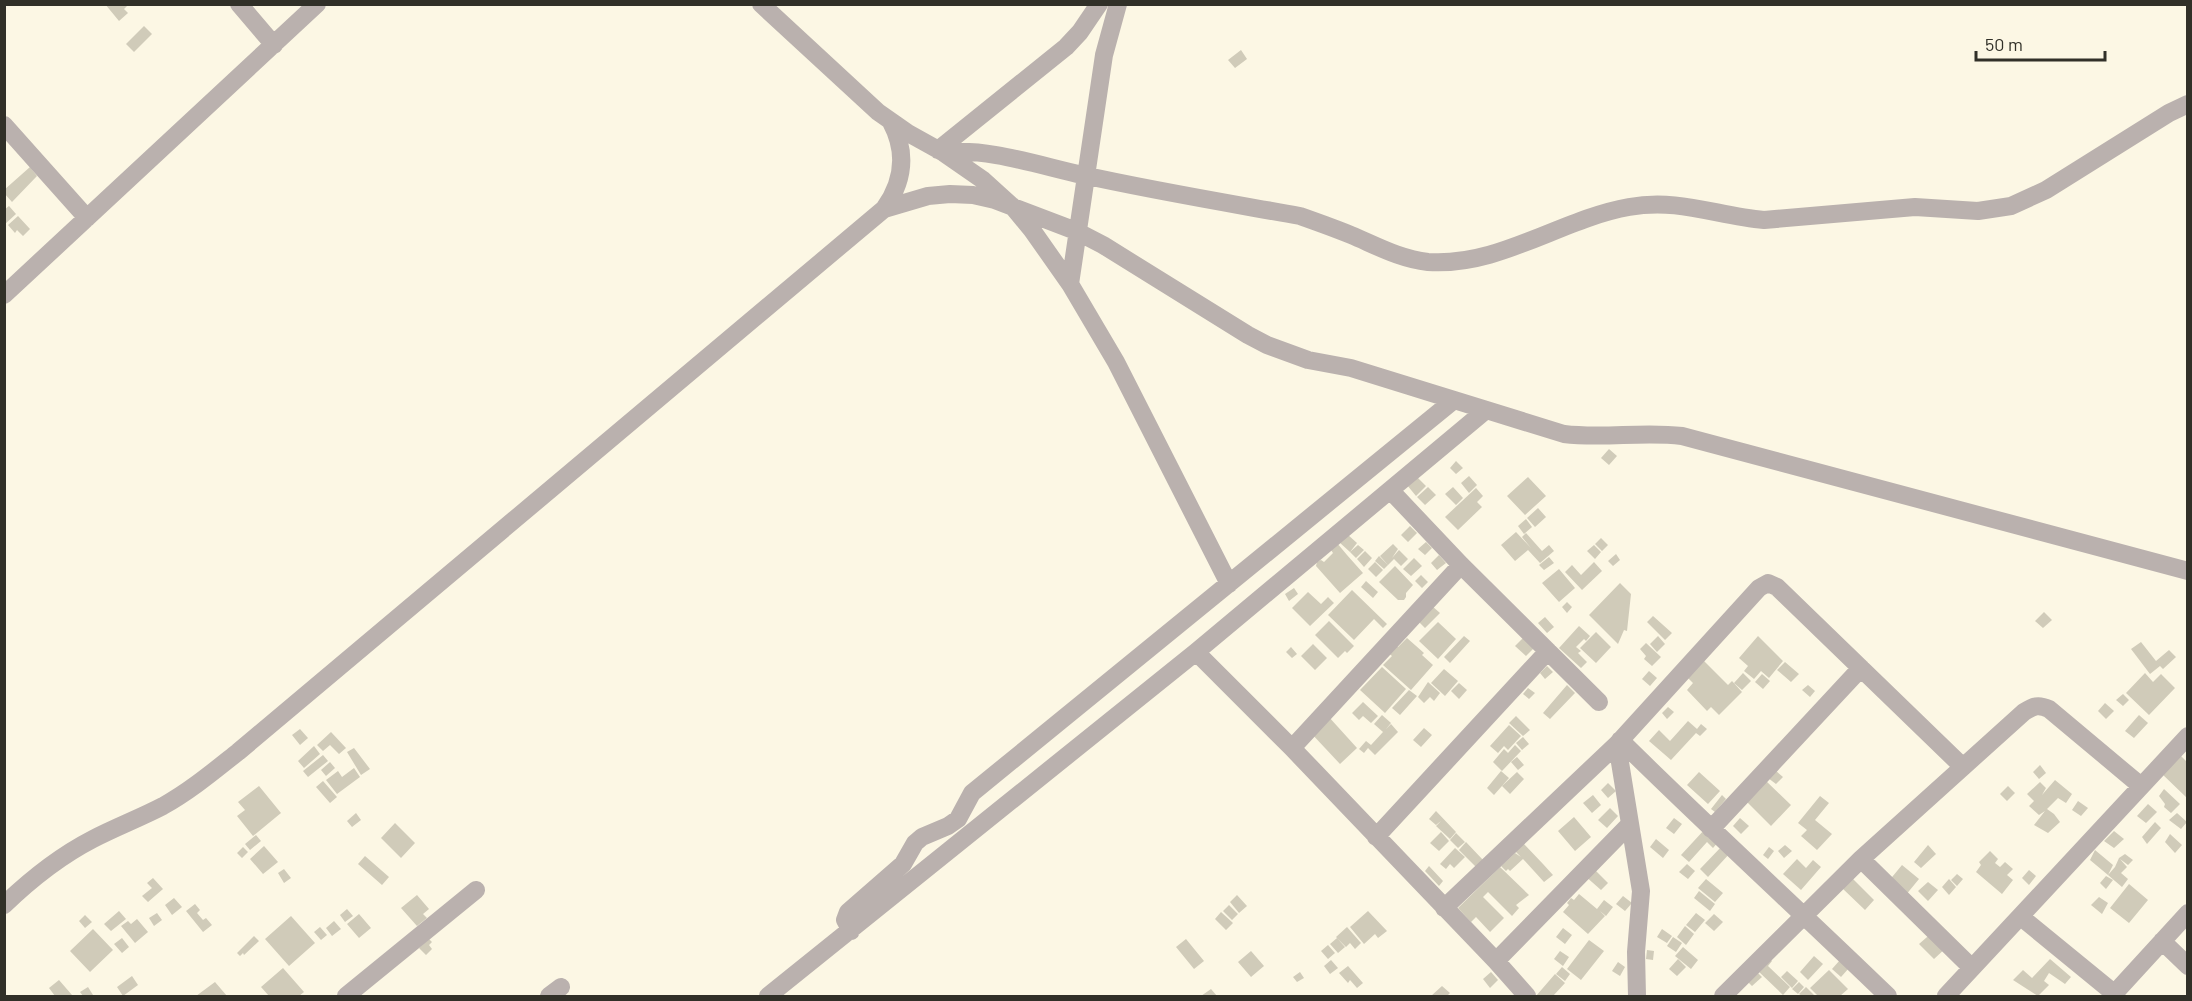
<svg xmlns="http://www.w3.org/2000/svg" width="2192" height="1001" font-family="Barlow,sans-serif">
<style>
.building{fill:#d0cbb9}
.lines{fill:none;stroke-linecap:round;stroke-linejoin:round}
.minor{stroke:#bab1ae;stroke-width:18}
</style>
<rect width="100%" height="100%" fill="#fcf7e4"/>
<path class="building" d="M105,4H129L124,9L128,13L119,21Z
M144,26L152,34L134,52L126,44Z
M1241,50L1247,59L1235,68L1228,60Z
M30,167L37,176L12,202L4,193V190Z
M9,206L16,214L4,225V210Z
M18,216L30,229L23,236L17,230L15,233L8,225Z
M1609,449L1617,456L1609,465L1601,458Z
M1456,461L1463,468L1456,474L1450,468Z
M1416,476L1426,486L1416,496L1407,485Z
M1469,476L1477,485L1469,493L1461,483Z
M1528,477L1546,496L1525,515L1507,496Z
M1428,487L1436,495L1425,505L1417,497Z
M1453,487L1463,498L1456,505L1445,494Z
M1476,488L1483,496L1477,502L1482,507L1458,530L1445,517Z
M1538,508L1546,517L1535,527L1527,518Z
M1526,519L1532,527L1524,534L1518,526Z
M1410,526L1417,533L1408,542L1401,535Z
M1516,532L1531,548L1522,537L1526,533L1542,551L1549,545L1554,551L1540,563L1528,550L1515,561L1501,545Z
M1347,534L1357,543L1350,552L1339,542Z
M1601,538L1608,545L1602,551L1595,544Z
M1426,542L1432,548L1425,555L1418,549Z
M1337,543L1347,555L1345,556L1347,555L1363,573L1340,593L1316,566L1317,562L1321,560L1324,562L1333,553L1331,550Z
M1393,544L1398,549L1392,558L1399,550L1408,559L1401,566L1394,559L1388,565L1380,556Z
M1358,545L1364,550L1356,558L1350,552Z
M1594,545L1601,552L1595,559L1587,551Z
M1365,551L1372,558L1364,567L1357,559Z
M1616,554L1620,560L1613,566L1608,561Z
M1439,555L1446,563L1437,570L1431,563Z
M1379,556L1388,565L1384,569L1375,561Z
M1549,557L1554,563L1544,570L1539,565Z
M1414,558L1422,566L1411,576L1403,569Z
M1375,562L1383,570L1376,577L1368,569Z
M1594,562L1602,571L1582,590L1565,572L1572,565L1581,575Z
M1395,566L1413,585L1406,593V597L1404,600H1398L1379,582Z
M1559,569L1575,588L1559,602L1542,583Z
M1421,575L1428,582L1422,588L1415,581Z
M1366,581L1378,592L1373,598L1361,587Z
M1620,583L1631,594L1627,631L1624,630L1618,644L1589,615Z
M1294,588L1298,594L1289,601L1285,594Z
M1352,590L1387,624L1383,628L1374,619L1354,640L1328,615Z
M1308,592L1321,604L1328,597L1334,603L1310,626L1292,608Z
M1567,602L1572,607L1567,613L1562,607Z
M1432,606L1440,613L1425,628L1418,621Z
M2044,612L2052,620L2043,628L2035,621Z
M1653,616L1672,633L1665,640L1647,622Z
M1545,617L1554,627L1547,633L1538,623Z
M1329,621L1354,646L1347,653L1345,651L1338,658L1315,635Z
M1438,622L1456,639L1438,659L1419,641Z
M1579,626L1590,636L1586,641L1584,639L1576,647L1581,651L1578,653L1587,662L1581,668L1559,648Z
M1596,632L1611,647L1596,663L1580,648Z
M1464,636L1470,641L1450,663L1444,657Z
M1658,636L1665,644L1657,652L1650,644Z
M1758,636L1783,661L1769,678L1761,671L1754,679L1744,671L1748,666L1739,658Z
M1407,638L1424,653L1422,655L1433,665L1411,690L1383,665L1392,656L1387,652L1394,644L1398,647Z
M1523,638L1534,648L1526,656L1515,646Z
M2141,642L2156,661L2169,650L2176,657L2163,669L2160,666L2150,674L2131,649Z
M1646,643L1661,657L1652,666L1644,659L1646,656L1640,649Z
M1313,644L1327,658L1315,670L1301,656Z
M1291,647L1297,654L1292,658L1286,652Z
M1703,660L1728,685L1732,681L1742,692L1719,715L1711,707L1707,711L1687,690L1693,683L1686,676Z
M1785,662L1799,674L1791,682L1777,670Z
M1547,666L1553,672L1545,679L1540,673Z
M1382,667L1406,689L1385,713L1360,690Z
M1444,669L1458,681L1445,696L1431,683Z
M1649,671L1657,678L1650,686L1642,679Z
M1743,673L1751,681L1742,690L1734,683Z
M2145,673L2153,682L2161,674L2175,688L2149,715L2126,693Z
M1762,674L1770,681L1763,689L1755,682Z
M1428,682L1440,693L1434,701L1430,697L1424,703L1418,697Z
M1459,683L1467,690L1459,699L1451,691Z
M1567,685L1575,693L1550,719L1543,713Z
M1808,685L1815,691L1810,697L1802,690Z
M1528,688L1535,693L1529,699L1523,694Z
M1409,690L1417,696L1400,715L1392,708Z
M2123,694L2129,700L2123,706L2116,700Z
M1363,702L1378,716L1371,723L1363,716L1359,720L1352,713Z
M2105,703L2114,711L2106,719L2098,711Z
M1668,707L1674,712L1667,719L1662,713Z
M1382,715L1391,723L1386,729L1391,724L1398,732L1375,755L1368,748L1364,753L1359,749L1366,741L1371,745L1383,732L1374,724Z
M2139,715L2148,723L2134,738L2125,731Z
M1328,716L1357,748L1340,764L1310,732Z
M1516,716L1530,730L1523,736L1509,723Z
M1688,721L1697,729L1701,724L1707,729L1700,736L1696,733L1671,760L1649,741L1659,730L1670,741Z
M1509,725L1521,736L1508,750L1504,746L1498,753L1490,746Z
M1424,728L1432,735L1421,747L1413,740Z
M300,729L308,738L300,745L292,735Z
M331,732L346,748L339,754L330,745L323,751L317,745Z
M1523,737L1529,744L1522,750L1516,743Z
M1515,745L1521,751L1502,771L1493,762L1504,749L1508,753Z
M314,746L320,754L304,768L298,761Z
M354,748L370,769L361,775L347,752Z
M2179,754L2187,762V798L2160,772Z
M323,755L328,761L308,777L303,771Z
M1517,757L1524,765L1518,770L1511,762Z
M330,762L335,768L326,776L321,770Z
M2040,765L2046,773L2039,779L2033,772Z
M354,768L360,777L337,794L326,780L338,771L342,777Z
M1775,770L1783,777L1776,784L1768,778Z
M1501,771L1509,778L1494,795L1487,788Z
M1517,772L1524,779L1510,794L1502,786Z
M1699,772L1720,791L1708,804L1687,785Z
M1765,780L1791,805L1771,826L1745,800Z
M2055,780L2072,794L2066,803L2058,798L2047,809L2054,814L2060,822L2048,833L2034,825L2045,811L2039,815L2029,806L2034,801L2027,794L2040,782L2046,788L2042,795Z
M323,781L337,797L330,803L316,787Z
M1608,783L1616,791L1608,798L1601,790Z
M259,786L281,813L253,836L237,816L245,810L238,802Z
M2008,786L2015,793L2007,801L2000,794Z
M2164,789L2180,804L2171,813L2164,807L2165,804L2159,796Z
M1593,795L1601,805L1592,813L1583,803Z
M1722,795L1726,799L1715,812L1711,809Z
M1820,796L1829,803L1815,820L1832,834L1817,850L1801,836L1807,830L1798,823Z
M2078,801L2088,808L2081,816L2072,810Z
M2148,804L2157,812L2146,823L2137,816Z
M1610,808L1618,816L1607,828L1598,820Z
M1436,811L1456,832L1450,839L1436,826L1441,821L1436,825L1429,819Z
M356,813L361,820L352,827L347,821Z
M2177,813L2187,822L2181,829L2169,820Z
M1574,817L1591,837L1575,851L1558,831Z
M1674,818L1682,824L1674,834L1666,828Z
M1740,818L1749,826L1741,834L1733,826Z
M2155,822L2161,828L2147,844L2142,837Z
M395,823L415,843L401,858L381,838Z
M1705,829L1719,841L1713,848L1707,842L1689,862L1681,855Z
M2114,831L2124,839L2114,848L2104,841Z
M1441,832L1449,841L1439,851L1430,843Z
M1456,833L1465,842L1458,848L1450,840Z
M2170,834L2182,845L2175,853L2165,842Z
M256,835L261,841L250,850L245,844Z
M1656,839L1669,850L1663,858L1650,847Z
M1466,842L1483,860L1476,867L1459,850Z
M1522,842L1543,864L1539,868L1543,864L1553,875L1544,882L1523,859L1510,871L1508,869L1506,871L1501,866L1515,853L1521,857L1514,850Z
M1723,845L1731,852L1708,877L1700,869Z
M1785,845L1792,851L1784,858L1778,851Z
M1928,845L1936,854L1921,868L1914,862Z
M264,846L278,862L263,874L250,859Z
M243,847L248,852L242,858L237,853Z
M1769,847L1774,851L1768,859L1763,855Z
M1455,848L1465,857L1454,868L1450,864L1446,869L1440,864Z
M2095,850L2113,865L2108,875L2090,860Z
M1990,851L1998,859L1995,863L2000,867L2005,862L2013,869L2007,875L2013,880L2002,894L1976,872L1981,865L1979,862Z
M2125,854L2133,860L2128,865L2120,859L2127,867L2121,873L2128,879L2122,887L2108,875L2115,867L2119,858Z
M365,856L389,877L382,885L358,864Z
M1797,859L1806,868L1813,860L1821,867L1801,890L1783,874Z
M1687,864L1695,871L1688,879L1679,872Z
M1902,865L1919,879L1905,896L1888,882Z
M1429,866L1443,881L1439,886L1425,871Z
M1500,867L1529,895L1516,905L1519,908L1512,916L1488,892L1483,897L1504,918L1490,932L1476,917L1471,922L1458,908Z
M1592,867L1608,883L1601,890L1584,875Z
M284,869L291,878L284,883L278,873Z
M2029,870L2036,876L2029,885L2022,878Z
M1957,874L1963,879L1957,886L1951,880Z
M2106,876L2113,880L2106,889L2100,883Z
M153,878L163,889L148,902L142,896L152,888L147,883Z
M1852,878L1874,900L1865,910L1842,888Z
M1706,879L1723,893L1715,902L1698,888Z
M1949,879L1956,887L1949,895L1942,887Z
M1928,882L1938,890L1928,901L1918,891Z
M2129,884L2148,900L2129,923L2110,908Z
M1699,891L1715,904L1710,911L1694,898Z
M1579,894L1597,909L1604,900L1613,907L1606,916L1600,911L1605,916L1588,934L1563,912L1569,905L1567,903L1571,898L1574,900Z
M417,895L429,909L423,914L427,918L417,926L401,908Z
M1237,895L1247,906L1239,913L1230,902Z
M1623,896L1632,903L1625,911L1616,904Z
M2099,897L2108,903L2102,914L2091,905Z
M174,898L182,907L172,915L165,905Z
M195,904L200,910L197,913L203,920L206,918L212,925L203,932L186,911Z
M1229,905L1238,914L1232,920L1223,911Z
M347,909L353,916L345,922L340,915Z
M119,911L126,919L111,931L104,924Z
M1368,911L1387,931L1378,938L1375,934L1364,944L1350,927Z
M1221,912L1233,923L1226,930L1215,919Z
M157,913L162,920L154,926L149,918Z
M1696,913L1705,920L1695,932L1686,925Z
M359,914L371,928L359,938L347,924Z
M1714,914L1723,922L1714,931L1705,923Z
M85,915L92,922L85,928L79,921Z
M291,916L315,943L289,966L265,939Z
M137,919L148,932L135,943L121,926L128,921L131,924Z
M334,921L341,929L332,936L326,928Z
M1685,926L1694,934L1686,945L1677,937Z
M320,927L327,935L321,940L314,932Z
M1347,927L1361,943L1355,949L1350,943L1346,947L1336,937Z
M1563,928L1572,935L1565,944L1556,937Z
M93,929L113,950L90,972L70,951Z
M1662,929L1672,936L1667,943L1657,937Z
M1934,931L1947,947L1934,959L1919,944Z
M254,936L259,941L244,955L243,953L240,956L237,953Z
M1673,937L1682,943L1676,952L1667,946Z
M122,938L129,947L122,953L114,944Z
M1337,938L1345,947L1338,953L1330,944Z
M429,939L432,942L429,945L432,949L426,955L419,948Z
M1186,939L1204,961L1194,969L1176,947Z
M1589,940L1604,951L1581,980L1567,969Z
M1328,945L1335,953L1328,959L1321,951Z
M1683,947L1698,960L1691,969L1675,956Z
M1647,950L1654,951L1653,960L1646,959Z
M1251,951L1264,966L1251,977L1238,962Z
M1560,951L1569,957L1563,966L1554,959Z
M1814,956L1823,964L1808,980L1800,972Z
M1769,958L1772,961L1768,966L1790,987L1783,995L1757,970Z
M1678,959L1686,967L1677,976L1669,969Z
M2050,959L2071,977L2065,984L2049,973L2044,981L2049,985L2038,996L2013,980L2023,970L2032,978Z
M1331,960L1338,968L1330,974L1324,966Z
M1840,960L1849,968L1841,977L1832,969Z
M1618,962L1625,967L1620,976L1612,971Z
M1348,966L1363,983L1357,988L1350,980L1348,983L1339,973Z
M1562,967L1570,974L1565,981L1556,974Z
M283,968L304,992L299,996H269L261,987Z
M1829,970L1848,989L1840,996H1818L1810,988Z
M1756,971L1762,977L1752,986L1746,980Z
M1787,971L1798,981L1792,988L1781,977Z
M1300,972L1304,978L1297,982L1293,977Z
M1491,972L1498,980L1490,988L1483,979Z
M1555,974L1565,983L1553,996H1536Z
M132,976L138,985L123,996L117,987Z
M59,980L72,995L70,996H55L49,988Z
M215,982L227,996H196Z
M1799,982L1804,987L1798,994L1792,989Z
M1442,986L1450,993L1447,996H1431Z
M88,987L93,995L83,996L80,992Z
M1806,987L1814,995L1813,996H1802L1799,994Z
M1211,989L1217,996H1201Z"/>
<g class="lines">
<path class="minor" d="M239,4L274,45
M761,4L878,112L908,133L944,153L983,180L1013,207L1032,230L1070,284L1116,362L1229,584
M4,125L87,218
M938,150L1066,47L1080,32L1099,4
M944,153C986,147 1041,166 1083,175C1155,191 1228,203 1300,216C1317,222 1334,228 1351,235C1377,246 1400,259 1428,262C1499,267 1561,219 1629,207C1679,198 1717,216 1764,220L1915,207L1978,211L2011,206L2046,190L2169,113L2188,104
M884,209L928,196L950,194L973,195L995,200L1076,231L1103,245L1248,335L1267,345L1308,360L1351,368L1564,434C1604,439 1642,431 1682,436L2188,571
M1070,284L1104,55L1118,4
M4,295L317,4
M1391,491L1461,565L1599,702
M1196,652L1292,748L1496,961L1527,996
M1620,740C1708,827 1799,910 1888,996
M1617,744L1641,891L1636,952L1637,996
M1292,748L1461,565
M1711,829L1861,668
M1376,837L1548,651
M1861,859L1972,968
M4,905C31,879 60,856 93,839C116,827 140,818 163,806C190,791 214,771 238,752L884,209C904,181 907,152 891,122
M1444,908L1617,744L1759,588L1768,583L1777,587L1963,767
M2021,917L2115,994
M851,931L845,920L848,912L903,864L915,843L922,837L948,826L958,819L972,793L1454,400
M2162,941L2188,966
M1496,961L1629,825
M346,996L476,890
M549,996L561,987
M768,996L1196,652L1486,410
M1723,996L1861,859L2024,712C2034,706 2038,704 2049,709L2141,786
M1946,996L2188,736
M2112,996L2188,913"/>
</g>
<rect width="2192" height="1001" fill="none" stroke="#313028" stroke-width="12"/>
<path d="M1976 51v9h129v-9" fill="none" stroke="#313028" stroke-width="3"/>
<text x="1985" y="51" font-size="18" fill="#313028" stroke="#fcf7e4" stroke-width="4.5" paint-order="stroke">50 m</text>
</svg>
